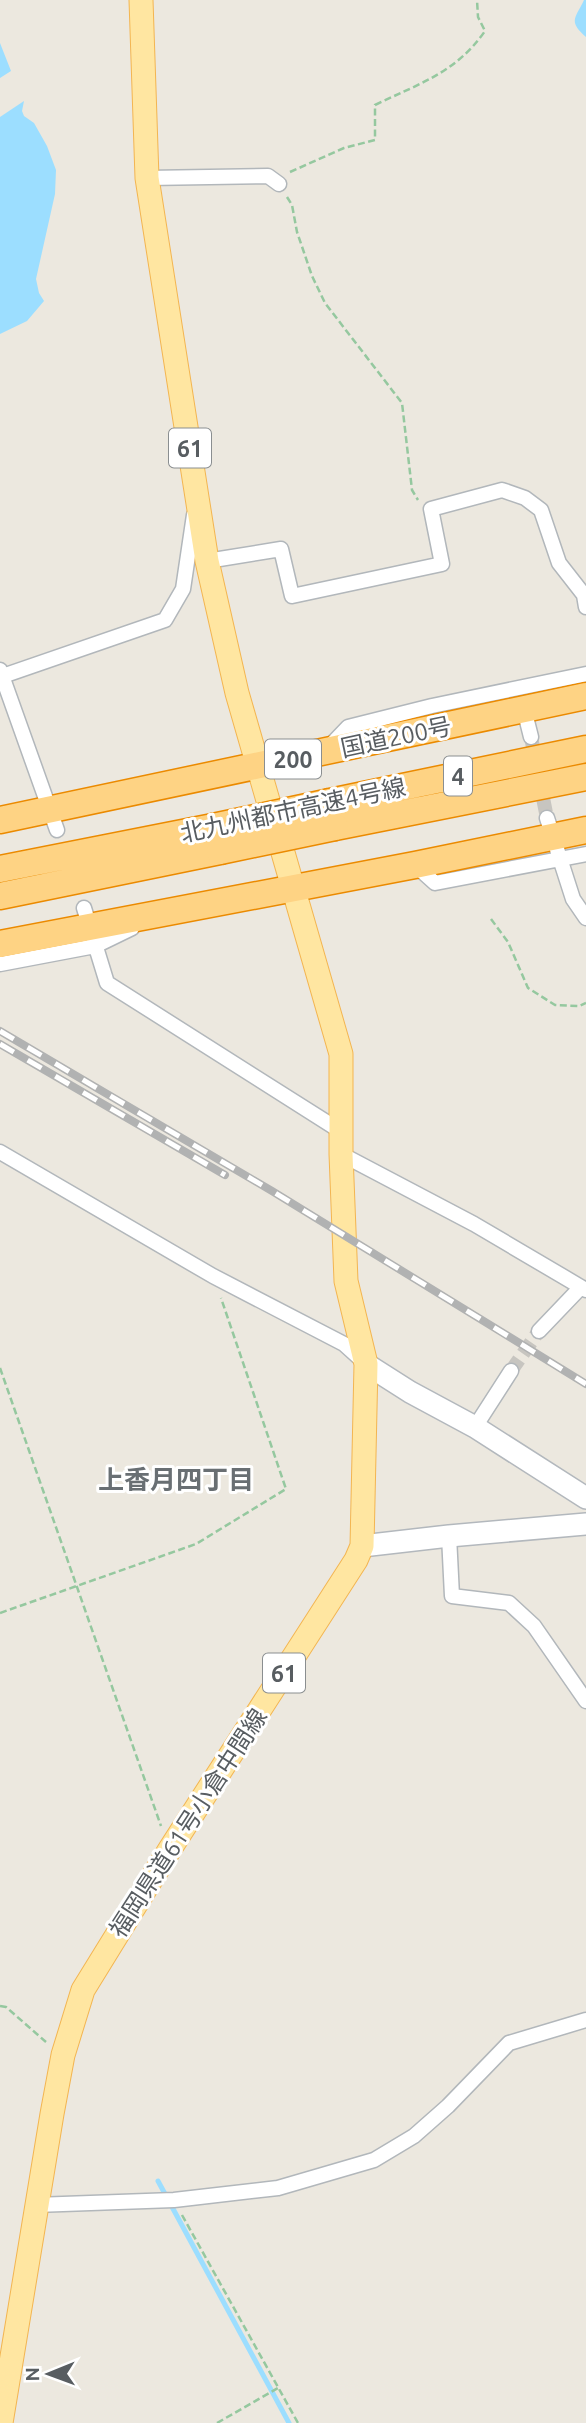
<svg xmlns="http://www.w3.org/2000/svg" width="586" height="2423" font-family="Ubuntu,'Noto Sans JP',sans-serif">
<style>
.water{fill:#9cdeff}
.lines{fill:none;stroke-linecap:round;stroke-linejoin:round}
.stream{stroke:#9cdeff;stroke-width:5}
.street-tunnel{stroke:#c7c5c0;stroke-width:14;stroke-dasharray:14 7;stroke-linecap:butt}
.street-casing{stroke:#b2b7bb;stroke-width:17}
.secondary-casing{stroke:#b3b8bd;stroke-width:24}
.primary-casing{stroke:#f3b551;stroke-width:25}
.highway-casing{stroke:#eb8a00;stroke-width:29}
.path{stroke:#95c89f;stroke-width:2.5;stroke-dasharray:7 3.5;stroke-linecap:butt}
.street{stroke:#fff;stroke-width:14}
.secondary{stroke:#fff;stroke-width:21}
.primary{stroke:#ffe6a1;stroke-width:23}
.highway{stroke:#fed384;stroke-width:26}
.rail-casing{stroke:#b1b2b2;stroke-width:8}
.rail{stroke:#fff;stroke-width:5;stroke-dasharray:16;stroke-linecap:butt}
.highway-bridge-casing{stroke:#eb8a00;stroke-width:29;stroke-linecap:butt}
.highway-bridge{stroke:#fed384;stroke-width:26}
.labels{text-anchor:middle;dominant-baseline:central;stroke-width:6;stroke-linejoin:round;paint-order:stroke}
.shield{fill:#fff;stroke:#8a8e90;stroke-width:2}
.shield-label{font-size:23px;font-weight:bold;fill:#585d61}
.street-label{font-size:24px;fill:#585d61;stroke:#fff}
.neighbourhood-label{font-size:26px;font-weight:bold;fill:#696f73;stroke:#fff}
</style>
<rect width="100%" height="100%" fill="#ece8df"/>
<path class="water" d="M584,0H586V37C568,21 575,19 584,0Z
M0,43L11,71L0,78Z
M24,101L22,111L24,116L34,123L47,146L56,170L55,194L36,279L39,293L44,301L27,321L0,334V117Z"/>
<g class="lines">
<path class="stream" d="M158,2181L289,2423"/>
<path class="street-tunnel" d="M531,737L547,818
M511,1371L539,1331"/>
<g class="street-casing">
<path id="street" d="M147,178L268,176L279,184
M207,561L281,549L292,596L442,564L431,509L502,490L525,498L541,510L559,563L584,595L586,607
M0,670L57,830
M0,677L165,620L183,589L194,515
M523,705L531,737
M327,749L348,727L432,706L586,674
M547,818L573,899L586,918
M415,865L435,883L586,854
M84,908L107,983L342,1132
M0,964L95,946L132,928
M0,1152L213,1276L344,1344L365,1363
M341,1154L474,1224L586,1290
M539,1331L581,1287
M475,1427L511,1371
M449,1536L452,1596L509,1603L534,1626L586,1701
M35,2205L174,2200L278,2188L374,2160L414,2136L448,2106L509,2043L586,2020"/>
</g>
<g class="secondary-casing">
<path id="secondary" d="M366,1364L410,1392L475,1427L586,1498
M362,1546L449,1536L586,1524"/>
</g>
<g class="primary-casing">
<path id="primary" d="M1,2423L52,2114L63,2055L83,1990L170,1849L356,1560L362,1546L366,1364L346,1281L341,1154V1054L237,693L207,561L147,178L141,0"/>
</g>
<g class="highway-casing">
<path id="highway" d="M330,802L586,749
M0,820L586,696
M335,827L586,777
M0,869L213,827
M0,896L220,851
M0,944L415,865L586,830"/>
</g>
<path class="path" d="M290,172L344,148L375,140V105C418,84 456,73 485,31L478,17L477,0
M287,197L292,205L297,232L312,276L325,303L402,403L412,490L418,500
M491,919L508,942L528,988L555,1005L579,1006L586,1003
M0,1368L161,1826
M0,1613L196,1544L286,1489L221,1298
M0,2006L6,2007L46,2042
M182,2215L298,2423
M217,2423L278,2388"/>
<use href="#street" class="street"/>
<use href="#secondary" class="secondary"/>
<use href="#primary" class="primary"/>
<use href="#highway" class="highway"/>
<g class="rail-casing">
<path id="rail" d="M0,1031L272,1191L586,1384
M0,1044L225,1175"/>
</g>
<use href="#rail" class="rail"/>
<g class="highway-bridge-casing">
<path id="highway-bridge" d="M213,827L330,802
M220,851L335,827"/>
</g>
<use href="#highway-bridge" class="highway-bridge"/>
</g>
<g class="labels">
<g class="shield">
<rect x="169" y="428.5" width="42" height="39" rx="5"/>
<rect x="265" y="739.5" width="56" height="39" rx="5"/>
<rect x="444" y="756.5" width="28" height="39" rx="5"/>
<rect x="263" y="1653.5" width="42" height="39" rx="5"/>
</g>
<g class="shield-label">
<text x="190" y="448">61</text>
<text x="293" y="759">200</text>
<text x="458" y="776">4</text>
<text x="284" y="1673">61</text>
</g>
<g class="street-label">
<text transform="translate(396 737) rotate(-12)">国道200号</text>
<text transform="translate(293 810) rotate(-12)">北九州都市高速4号線</text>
<text transform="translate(188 1823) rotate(-57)">福岡県道61号小倉中間線</text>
</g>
<g class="neighbourhood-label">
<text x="176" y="1479">上香月四丁目</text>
</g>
</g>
<g transform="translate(49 2374) rotate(269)" stroke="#ffffff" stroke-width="5" paint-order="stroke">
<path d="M0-5L12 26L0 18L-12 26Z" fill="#585d61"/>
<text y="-10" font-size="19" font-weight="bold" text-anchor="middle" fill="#585d61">N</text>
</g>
</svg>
